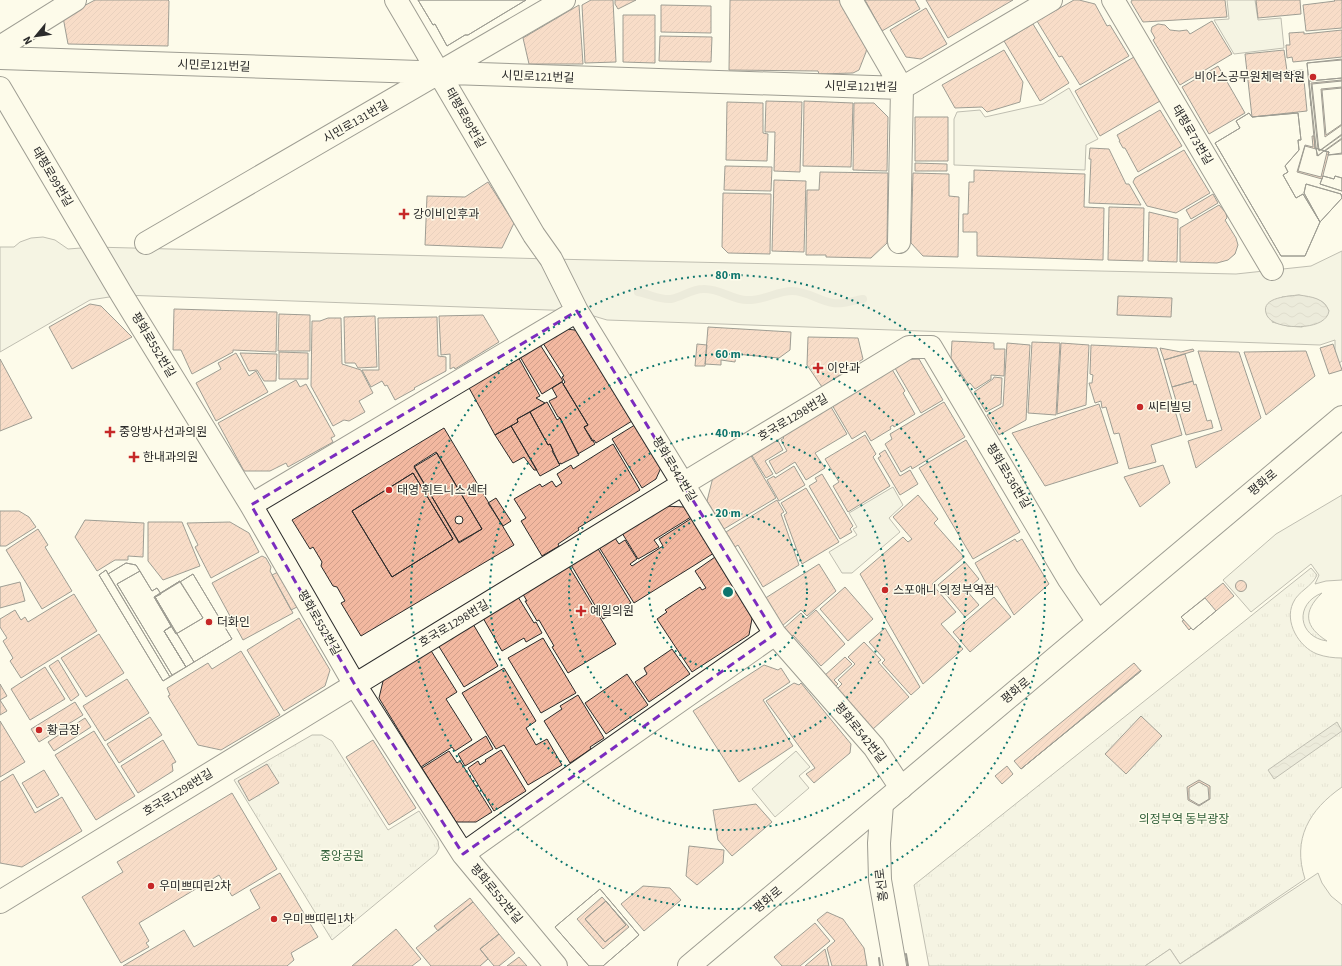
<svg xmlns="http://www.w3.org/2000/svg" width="1342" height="966" font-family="'Source Sans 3','Noto Sans KR',sans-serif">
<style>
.grass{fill:url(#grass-tufts);stroke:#74746e}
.parking{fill:#eceadb;stroke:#74746e;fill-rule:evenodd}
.water{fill:url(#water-waves);stroke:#74746e}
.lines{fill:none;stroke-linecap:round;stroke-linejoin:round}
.stream{stroke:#d8d7c9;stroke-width:8}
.building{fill:url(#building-hatch);stroke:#2b2b2b;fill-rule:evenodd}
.street-casing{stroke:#2b2b2b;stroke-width:24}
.secondary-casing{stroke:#2b2b2b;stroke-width:24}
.street{stroke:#fdfbea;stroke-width:22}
.secondary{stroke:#fdfbea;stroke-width:22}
.fence{stroke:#2b2b2b;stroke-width:1;stroke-dasharray:5 2;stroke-linecap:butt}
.wall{stroke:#2b2b2b;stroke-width:2}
.marked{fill:none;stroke:#7b2cbf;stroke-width:3;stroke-dasharray:8 5;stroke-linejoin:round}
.ring{fill:none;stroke:#0f766e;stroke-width:2;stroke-dasharray:2 4}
.poi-dot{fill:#c62828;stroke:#fdfbea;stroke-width:1.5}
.labels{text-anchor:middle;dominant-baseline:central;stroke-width:3;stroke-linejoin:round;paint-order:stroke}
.street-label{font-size:12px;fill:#2b2b2b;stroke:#fdfbea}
.poi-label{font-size:12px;fill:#2b2b2b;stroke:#fdfbea;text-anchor:start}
.park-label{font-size:12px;fill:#34623c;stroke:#fdfbea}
.centre{fill:#0f766e;stroke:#fdfbea;stroke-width:2}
.ring-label{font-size:12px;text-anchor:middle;font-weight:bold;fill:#0f766e;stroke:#fdfbea;stroke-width:3;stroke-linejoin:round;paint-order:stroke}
</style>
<defs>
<pattern id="grass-tufts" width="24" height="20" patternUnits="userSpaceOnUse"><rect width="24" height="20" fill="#ecebdb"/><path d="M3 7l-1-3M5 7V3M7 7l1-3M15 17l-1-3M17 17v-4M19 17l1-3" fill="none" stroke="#cbcabc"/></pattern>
<pattern id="water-waves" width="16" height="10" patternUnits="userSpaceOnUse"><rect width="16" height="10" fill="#d8d7c9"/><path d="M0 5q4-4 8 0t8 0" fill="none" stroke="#bab9ad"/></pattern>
<pattern id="building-hatch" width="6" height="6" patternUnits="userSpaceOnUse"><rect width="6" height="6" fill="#f2b8a0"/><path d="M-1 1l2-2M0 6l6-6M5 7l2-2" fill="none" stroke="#d09e8a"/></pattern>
</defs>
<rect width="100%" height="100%" fill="#fdfbea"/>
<path class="grass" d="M1311,568L1317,575C1312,587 1298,591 1293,603C1284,622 1299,647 1317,654C1325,657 1334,658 1342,658V787C1309,810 1292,839 1305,879L1180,964L1170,949L1145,966H929L914,885Z
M1322,593C1302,612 1305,627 1327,641C1298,637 1294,604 1322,593Z
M312,735H322L332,741L388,830L419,811L438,841L439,848L436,854L332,940L234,780Z"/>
<path class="parking" d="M1227,0H1255L1258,20L1281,18L1284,48L1234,54L1214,20L1229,19Z
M1069,88L1098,139L1086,145L1085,170L954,165V119L957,112L980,110L985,117L1043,104Z
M43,237L55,240L68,249L94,247L551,259L1236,274L1311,266L1342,251V361L1335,366V340L1320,345L607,320L577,311L122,295L90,300L0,352V247H14L20,242L31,238ZM1299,295L1321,301L1325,304L1329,311L1302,327L1288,326L1272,322L1282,297Z
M893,487L903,505L889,518L900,532L852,573H842L829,552L857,535L853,529L857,527L849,513Z
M1342,495V580L1326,581L1315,584L1319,575L1311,564L1251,612L1223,580L1276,534Z
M796,751L810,767L799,776L809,788L775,817L752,789Z
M1318,873L1322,883L1331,896L1342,905V966H1145L1170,949L1180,964Z"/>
<path class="water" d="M1299,295C1312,297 1324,298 1329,311C1326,330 1286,329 1274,322C1270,320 1267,317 1266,313C1261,297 1290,296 1299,295Z
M1337,722L1342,731L1274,779L1268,770Z"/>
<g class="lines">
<path class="stream" d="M638,292C650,294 659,300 671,299C682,297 692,289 703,289C720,288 732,300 747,300C763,301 777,291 792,291C807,291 819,301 833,303C844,305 853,300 863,299"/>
</g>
<path class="building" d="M95,0H168L169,1L168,46L68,44L63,17Z
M418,0H526L468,35H465L447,46L435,24L433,25Z
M418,0H526L468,35H465L447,46L435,24L433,25Z
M591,0H613L616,62L585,63L582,5Z
M615,0H636L618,9L615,4Z
M730,0H841L867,47L866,52L859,70L853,73L819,74L818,71L729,70Z
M865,0H915L920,9L882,31Z
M926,0H1013L948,38Z
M1074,0H1079L1095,4L1107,26L1110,25L1129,56L1080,85L1062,56L1059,57L1037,21Z
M1132,0H1225L1227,17L1143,22L1131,2Z
M1256,0H1300L1301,14L1258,18Z
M1334,0H1342V28L1306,31L1303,5L1335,1Z
M579,5L583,64H529L523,38Z
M661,5L711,6V33L661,32Z
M926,8L947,44L921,59L906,57L890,30Z
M623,15H655V63L623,62Z
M1212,21L1232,54L1180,85L1153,40L1155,38L1151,31L1152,27L1158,24L1165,25L1170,30L1179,31L1187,30L1190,34Z
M1033,24L1069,83L1040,101L1004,41Z
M1342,30V57L1293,62L1292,57L1287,58L1286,45H1290L1289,33L1304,32V34Z
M660,36L712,37L711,62L659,61Z
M1004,50L1023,82L1020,102L987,112L982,107L955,108L942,85Z
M1284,50L1287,71L1303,70L1307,111L1252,117L1245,54Z
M1134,57L1160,101L1100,136L1075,91Z
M1342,59V154L1328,155L1329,152L1315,148L1307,63Z
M1342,60V78L1309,81L1311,106L1307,63Z
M1218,66L1245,113L1209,134L1182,87Z
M1342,78V81L1312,84L1319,151L1342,134V138L1317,156L1309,81Z
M1342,80V135L1321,150L1318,149L1311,83Z
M1342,87V125L1325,137L1321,89Z
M1342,88V124L1326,135L1322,90Z
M766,101L802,102L800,172L774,171L775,132H765Z
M804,101L853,103L851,167L803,166Z
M727,102L763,103V133L768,134L767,161L726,160Z
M854,103H874L888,117L887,171L853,170Z
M1160,110L1182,146L1138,172L1125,148H1123L1119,141H1120L1117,135Z
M1249,113L1252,117L1298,113L1301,140H1298L1299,150L1285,166L1288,172L1283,175L1296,198L1303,194L1320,222L1305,256H1281L1215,143L1240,128L1236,121Z
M1249,113L1252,117L1298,113L1301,140H1298L1299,150L1285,166L1288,172L1283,175L1296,198L1303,194L1320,222L1305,256H1281L1215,143L1240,128L1236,121Z
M915,117H948V161H915Z
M1312,136H1314L1315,148L1329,152L1322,179L1297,172L1305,145L1313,147Z
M1342,139V153L1328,155L1329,152L1325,151Z
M1305,146L1316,149L1318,156L1324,151L1327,152L1321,177L1298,171Z
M1090,148L1109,149L1126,184H1129L1141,205L1089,203L1091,159H1089Z
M1184,150L1210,193L1176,213L1147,206L1133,182L1135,178Z
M915,163L947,164V171H915Z
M725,166L772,167L771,191L724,190Z
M974,170L1085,174L1084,207L1104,208L1103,260L977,256V232H963V214H968L969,182H974Z
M820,172L888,173L887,243L871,258L826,257V255H806L807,190H819Z
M913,173L949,174V196L959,197L958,257L923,256L911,243Z
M1323,176L1334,179L1335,176L1342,178V191L1320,184Z
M1323,176L1334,179L1335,176L1342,178V191L1320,184Z
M774,180L806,181L804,252L772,251Z
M488,182L514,223L502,248L425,245L427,196L465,197Z
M1306,184L1341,194L1342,198L1320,222L1304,193Z
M1306,184L1341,194L1342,198L1320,222L1304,193Z
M723,193L771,194L770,254L728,253L722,247Z
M1213,194L1218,203L1191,219L1186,210Z
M1219,205L1226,213L1227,218L1225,220L1236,238L1238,245L1235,254L1228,260L1217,263L1180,262V228Z
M1109,207L1144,208L1143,261L1108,260Z
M1149,212L1178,219L1177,262L1148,261Z
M1118,296L1172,298L1171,317L1117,315Z
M90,304L101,306L132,337L72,369L49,327Z
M174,309L277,312L276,352L233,350V352L192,374L181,350H173Z
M279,314L310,315V351H278Z
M483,315L499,342L455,369L454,367L450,369V354L441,355L439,316Z
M375,316L377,367L358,368L355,363H345L344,317Z
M437,317L438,356L446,357V371L414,388L415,389L395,400L387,385L385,386L382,381L371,387L362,370H379L378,318Z
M328,318H341L342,364L361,370L373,393L359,401L365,412L349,421L344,420L333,426L311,386L312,321H320Z
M708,327L791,332L790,350L779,358L736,354L735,362L721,360V365L705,364Z
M559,328L582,331L637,418L596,443L594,440L592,441L584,427L588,425L563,384L565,382L562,377L564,376L541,340Z
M808,337L858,338L863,359L822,387L807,365Z
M952,341L994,343V349H1005L1004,376L991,375V379L975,389L970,383L968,384L951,358Z
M1032,342L1060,343L1056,415L1028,413Z
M539,343L563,381L542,394L519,355Z
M1007,343L1030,345L1026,420L999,435L987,415L1003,406Z
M1061,343L1089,345L1086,405L1057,414Z
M697,344L707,345L705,366H695Z
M1333,344L1342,370L1329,374L1320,348Z
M1091,345L1157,348L1182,435L1151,445L1156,462L1129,469L1119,433L1114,434L1106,407L1102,408L1101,401L1095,403L1089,383H1092L1093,375L1090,374Z
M1160,348L1181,352L1193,349L1194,351L1164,360Z
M1198,351L1239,352L1261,418L1196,468L1188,441L1222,430Z
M1306,351L1315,376L1266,415L1244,352Z
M279,352L308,353V379H279Z
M236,353L249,376L256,371L268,392L216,421L196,383L221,369L218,363Z
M240,353L277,354L276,381H264L257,370L249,371Z
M1185,354L1193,381L1172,387L1164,360Z
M517,355L540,396L536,398L545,403L517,419L518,422L495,435L468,386Z
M0,359L32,418L0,431Z
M919,359L943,400L921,413L892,363L898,360Z
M890,366L905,391L903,393L915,414L894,427L893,425L890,427L891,429L871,441L865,431L852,439L832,405Z
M994,377L1002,378L1001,404L986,412L974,392L993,379Z
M296,380L300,387L306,384L335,436L331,438L333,442L288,467L286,463L270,471H244L218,423Z
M1193,381L1194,385L1196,384L1207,421L1211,420L1213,428L1186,435L1172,387Z
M562,382L588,425L584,427L595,444L578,454L560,418L559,417H558L549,401L557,397L552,388Z
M547,402L557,420L560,418L579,455L561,464V463L559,464L550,444L548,445L530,412Z
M944,402L965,437L912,469L911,466L901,472L885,444L892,439L890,434Z
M1099,404L1118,463L1045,486L1012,433Z
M831,407L847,434L815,453L825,468L806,480L795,462L776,474L769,461L787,451L781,440L784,438L782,436Z
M530,412L548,445L550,444L553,450L552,451L560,465L540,476L511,426L518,422L517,419Z
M638,423L663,463L656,479L642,488L612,439Z
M511,426L537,470H534L524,457L513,463L495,435Z
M444,428L514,545L361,636L341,603L345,601L337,587L333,586L321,566L322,562L313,547L310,549L292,520Z
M865,435L876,454L873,457L890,486L848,512L833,486L839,482L825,459Z
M777,439L783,450L765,461L773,474L766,478L751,454Z
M966,440L1020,532L973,559L919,468Z
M613,444L640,490L578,528L579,530L558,544L559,546L542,556L521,521L526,518L514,499L540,484L542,487L552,481L556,487L562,483L557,474L571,465L573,469Z
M885,450L900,476L910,470L918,484L900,495L878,458L881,456L879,454Z
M436,452L482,529L459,543L414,466Z
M437,453L482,529L459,542L414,467Z
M750,454L776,498L724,529L707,501L713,477Z
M1163,465L1170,483L1140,507L1124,477Z
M794,466L805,485L779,501L767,480L774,476L775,478Z
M413,473L453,539L392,577L352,511Z
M413,473L453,539L392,577L352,511Z
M822,474L853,526L850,529L852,532L840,539L809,486L817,481L815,478Z
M806,488L839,542L802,564L784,515L787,513L781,503Z
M918,495L938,519L934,523L964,557L932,584L956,612L941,624L963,649L923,684L860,574L903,537L908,542L912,539L893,517Z
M496,498L511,521L503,526L488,503Z
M777,500L784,512L781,514L799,565L763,587L738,545L735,547L726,532Z
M664,506L684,507L691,517L654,540L659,547L638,559L622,533Z
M0,511H19L29,517L36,527L6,546H0Z
M455 520a4 4 0 1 1 8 0a4 4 0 1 1-8 0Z
M692,518L714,553L634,603L599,547L615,538L619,544L625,540L637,559L630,564L632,566L663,546L659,539Z
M85,520L144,523L143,557L128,556V560H115L97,571L75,537Z
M148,522H182L200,566L163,580L148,561Z
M230,522L249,533L259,552L211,578L195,547L198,545L187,523Z
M38,529L48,545L45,547L72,591L42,609L6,550Z
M1015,539L1017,542L1022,539L1049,584L1014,615L997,586L990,590L975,563Z
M597,547L631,603L603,619L570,563Z
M262,556L266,558L271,567L270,571L293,613L243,640L212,583Z
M715,557L753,613L749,635L692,672L657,619L667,612L665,610L700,587L702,590L706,588L695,571Z
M965,562L979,579L966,590L979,605L965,617L938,585Z
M126,563L136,565L140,571L117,584L172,675L163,681L99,575L106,570L108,574Z
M126,563L136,565L152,591L157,588L161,594L155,597L172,626L164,631L186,667L170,677L108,574Z
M567,563L616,644L568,673L552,647L554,646L539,620L537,621L525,601H527L521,591Z
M819,564L836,591L807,616L801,610L782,626L764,599Z
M106,570L170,677L163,681L99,575Z
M140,571L152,591L157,588L161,594L155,597L172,626L164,631L186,667L172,675L117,584Z
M278,572L297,607L291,610L272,575Z
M193,574L232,639L186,667L164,631L171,626L176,634L203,618L180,582Z
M193,574L232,639L194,662L155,597Z
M1235.5 586a5.5 5.5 0 1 1 11 0a5.5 5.5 0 1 1-11 0Z
M180,581L155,597L171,626L154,597Z
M180,581L203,618L176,634L154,597Z
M20,582L25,601L0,608V587Z
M1223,583L1234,596L1193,630L1181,617Z
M845,587L873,619L848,641L820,609Z
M74,594L97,631L21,678L10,661L13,658L3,641L7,638L0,627V619L15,610L21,620L25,617L28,622Z
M518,597L534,623L536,622L542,633L526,642L524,638L502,651L483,618Z
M994,597L1011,617L970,652L953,632Z
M1205,598L1216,611L1193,630L1191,628L1189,630L1182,621L1184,620L1181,617Z
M816,610L845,644L821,666L793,635L790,638L783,629L801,613L806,619Z
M299,618L330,670L325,686L284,711L247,650Z
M473,624L498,666L464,687L438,645Z
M172,626L194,662L186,667L164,631Z
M885,628L920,687L911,695L882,663L885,660L869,642Z
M99,634L124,673L86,697L61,658Z
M543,638L576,693L541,713L508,658Z
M864,642L881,660L878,662L909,697L873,729L837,689L842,684L838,680L855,664L848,657Z
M430,649L457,692L446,699L472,740L455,751L452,747L421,767L379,698L384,677Z
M672,649L690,674L649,702L635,682L647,674L644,668Z
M241,651L280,715L221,750L198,745L168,696L170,695L167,688L208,663L212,669Z
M845,657L852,664L834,680L838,684L834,688L824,676Z
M58,660L79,695L71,701L49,666Z
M1134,663L1141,671L1021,769L1014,761Z
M764,665L778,670L781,668L790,682L763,700L793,746L739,782L693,711Z
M45,667L65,699L30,720L11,689Z
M504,668L536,721L526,728L536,745L547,739L562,765L528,785L504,745L496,749L462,693Z
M1141,670V671L1021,769Z
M627,674L648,705L606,734L585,703Z
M127,679L149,713L105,741L83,706Z
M794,683L799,685L801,683L851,744L850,753L814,783L806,774L815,768L766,701Z
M0,684L7,696L0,700Z
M578,695L604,738L590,747L591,749L570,763L544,721L562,709L560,706Z
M0,700L7,711L0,715Z
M75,702L83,715L39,742L31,729Z
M1141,716L1162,736L1126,774L1105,754Z
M150,717L162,735L119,763L107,744Z
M85,718L91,727L54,751L48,742Z
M0,721L25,762L0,777Z
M94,731L135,796L96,820L55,755Z
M486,736L493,749L465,766L458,754Z
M163,740L176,762L172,764L173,771L138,793L121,766Z
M373,740L416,808L389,825L346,757Z
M501,750L526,791L494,811L468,768L478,761L480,765L486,761L485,760Z
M449,751L457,763L460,761L492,812L476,822H456L422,768Z
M267,764L279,783L249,801L238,781Z
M1007,766L1013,774L1002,784L995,776Z
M44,770L59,795L37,808L22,783Z
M13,774L35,813L62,797L82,831L22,867L0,863V782Z
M1199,780L1210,786V799L1199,806L1188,800L1187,787Z
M1199,782L1208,787L1209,799L1199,805L1189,799V788Z
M232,793L277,869L232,896L219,875L139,923L149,941L146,943L149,947L121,963L82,897L123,872L117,862Z
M756,804L772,822L732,856L718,840L713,810Z
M689,846L724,850L723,863L697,885L686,876Z
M280,873L318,937L291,953L294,960L287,966H123L184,930L194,947L260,908L250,890Z
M643,886L670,888L681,900L644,931L621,904Z
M600,889L639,935L603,966H589L555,927ZM602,897L629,927L603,949L577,919Z
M600,889L639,935L603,966H589L555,927Z
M470,898L473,902L438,931L434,926Z
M606,901L626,925L605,942L585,919Z
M606,901L626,925L605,942L585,919Z
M473,902L499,934L480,949L488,959L480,966H431L416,948Z
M827,912L843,919L864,948L867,966H832L827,948L835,941L817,920Z
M815,923L830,941L800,966H782L774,957Z
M396,929L421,959L412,966H352Z
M499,934L515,953L499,966H494L480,949Z
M825,949L829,966H805Z
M519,957L527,966H507Z"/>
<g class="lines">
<g class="street-casing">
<path id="street" d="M396,0L534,235L551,259L577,311L775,634L874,747L901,788
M851,0L902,88L899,242
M1113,0L1272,269
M0,47L75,0
M0,58L902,88L1051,0
M0,88L122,295L251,505L355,685L463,854L556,966
M146,243L564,0
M251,505L577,311
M882,804L879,843L880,880L895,966
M463,854L574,775L775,634
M0,902L683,484L909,347H931L1068,578L1098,622"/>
</g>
<g class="secondary-casing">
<path id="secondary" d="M689,966L1342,417"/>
</g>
<use href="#street" class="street"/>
<use href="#secondary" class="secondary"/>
<path class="fence" d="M906,954L908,966
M879,958L880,966"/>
<path class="wall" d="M906,954L908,966
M879,958L880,966"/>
</g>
<path d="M0 0H1342V966H0ZM577,311L775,634L463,854L355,685L251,505Z" fill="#fdfbea" fill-opacity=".55" fill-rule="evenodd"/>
<path class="marked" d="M577,311L775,634L463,854L355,685L251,505Z"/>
<g class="ring">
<circle cx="728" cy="592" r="79"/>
<circle cx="728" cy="592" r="159"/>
<circle cx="728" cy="592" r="238"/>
<circle cx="728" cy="592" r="317"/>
</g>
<g class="poi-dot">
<circle cx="1313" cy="77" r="4"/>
<path d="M402 208h4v4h4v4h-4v4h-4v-4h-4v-4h4z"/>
<path d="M816 362h4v4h4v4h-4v4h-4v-4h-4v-4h4z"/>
<circle cx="1140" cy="407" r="4"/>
<path d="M108 426h4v4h4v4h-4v4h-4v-4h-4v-4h4z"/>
<path d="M132 451h4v4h4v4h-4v4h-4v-4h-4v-4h4z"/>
<circle cx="389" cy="490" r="4"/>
<circle cx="885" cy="590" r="4"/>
<path d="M579 605h4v4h4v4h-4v4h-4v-4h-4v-4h4z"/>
<circle cx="209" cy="622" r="4"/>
<circle cx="39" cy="730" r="4"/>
<circle cx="151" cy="886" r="4"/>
<circle cx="274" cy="919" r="4"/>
</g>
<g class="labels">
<g class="street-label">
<text transform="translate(214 66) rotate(2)">시민로121번길</text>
<text transform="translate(538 77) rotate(2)">시민로121번길</text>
<text transform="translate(861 87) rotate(1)">시민로121번길</text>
<text transform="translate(465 118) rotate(60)">태평로89번길</text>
<text transform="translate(356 122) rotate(-30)">시민로131번길</text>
<text transform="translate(1192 135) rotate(59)">태평로73번길</text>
<text transform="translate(52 177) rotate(59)">태평로99번길</text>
<text transform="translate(153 345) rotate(59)">평화로552번길</text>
<text transform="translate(793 418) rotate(-31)">호국로1298번길</text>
<text transform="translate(674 469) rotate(59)">평화로542번길</text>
<text transform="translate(1008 476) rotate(59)">평화로536번길</text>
<text transform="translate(1263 483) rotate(-40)">평화로</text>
<text transform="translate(319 623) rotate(60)">평화로552번길</text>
<text transform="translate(454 624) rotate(-31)">호국로1298번길</text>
<text transform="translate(1016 691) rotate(-40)">평화로</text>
<text transform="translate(860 733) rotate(51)">평화로542번길</text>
<text transform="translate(178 793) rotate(-31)">호국로1298번길</text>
<text transform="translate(882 885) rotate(-97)">흥선로</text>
<text transform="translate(496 894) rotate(50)">평화로552번길</text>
<text transform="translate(768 900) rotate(-40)">평화로</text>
</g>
<g class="poi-label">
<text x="1305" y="77" text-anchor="end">비아스공무원체력학원</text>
<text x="413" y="214">강이비인후과</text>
<text x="827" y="368">이안과</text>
<text x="1148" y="407">씨티빌딩</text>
<text x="119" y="432">중앙방사선과의원</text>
<text x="143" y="457">한내과의원</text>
<text x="397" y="490">태영 휘트니스센터</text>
<text x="893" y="590">스포애니 의정부역점</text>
<text x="590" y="611">예일의원</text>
<text x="217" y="622">더화인</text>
<text x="47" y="730">황금장</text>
<text x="159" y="886">우미쁘띠린2차</text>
<text x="282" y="919">우미쁘띠린1차</text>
</g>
<g class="park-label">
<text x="1184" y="819">의정부역 동부광장</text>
<text x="342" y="856">중앙공원</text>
</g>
</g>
<circle cx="728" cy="592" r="6" class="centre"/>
<g class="ring-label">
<text x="728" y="279">80 m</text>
<text x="728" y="358">60 m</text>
<text x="728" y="437">40 m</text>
<text x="728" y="517">20 m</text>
</g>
<g transform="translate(36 36) rotate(241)" stroke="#fdfbea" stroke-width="3" paint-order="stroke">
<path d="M0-3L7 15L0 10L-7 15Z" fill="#2b2b2b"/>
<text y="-6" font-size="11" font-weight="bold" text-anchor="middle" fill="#2b2b2b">N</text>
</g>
</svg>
